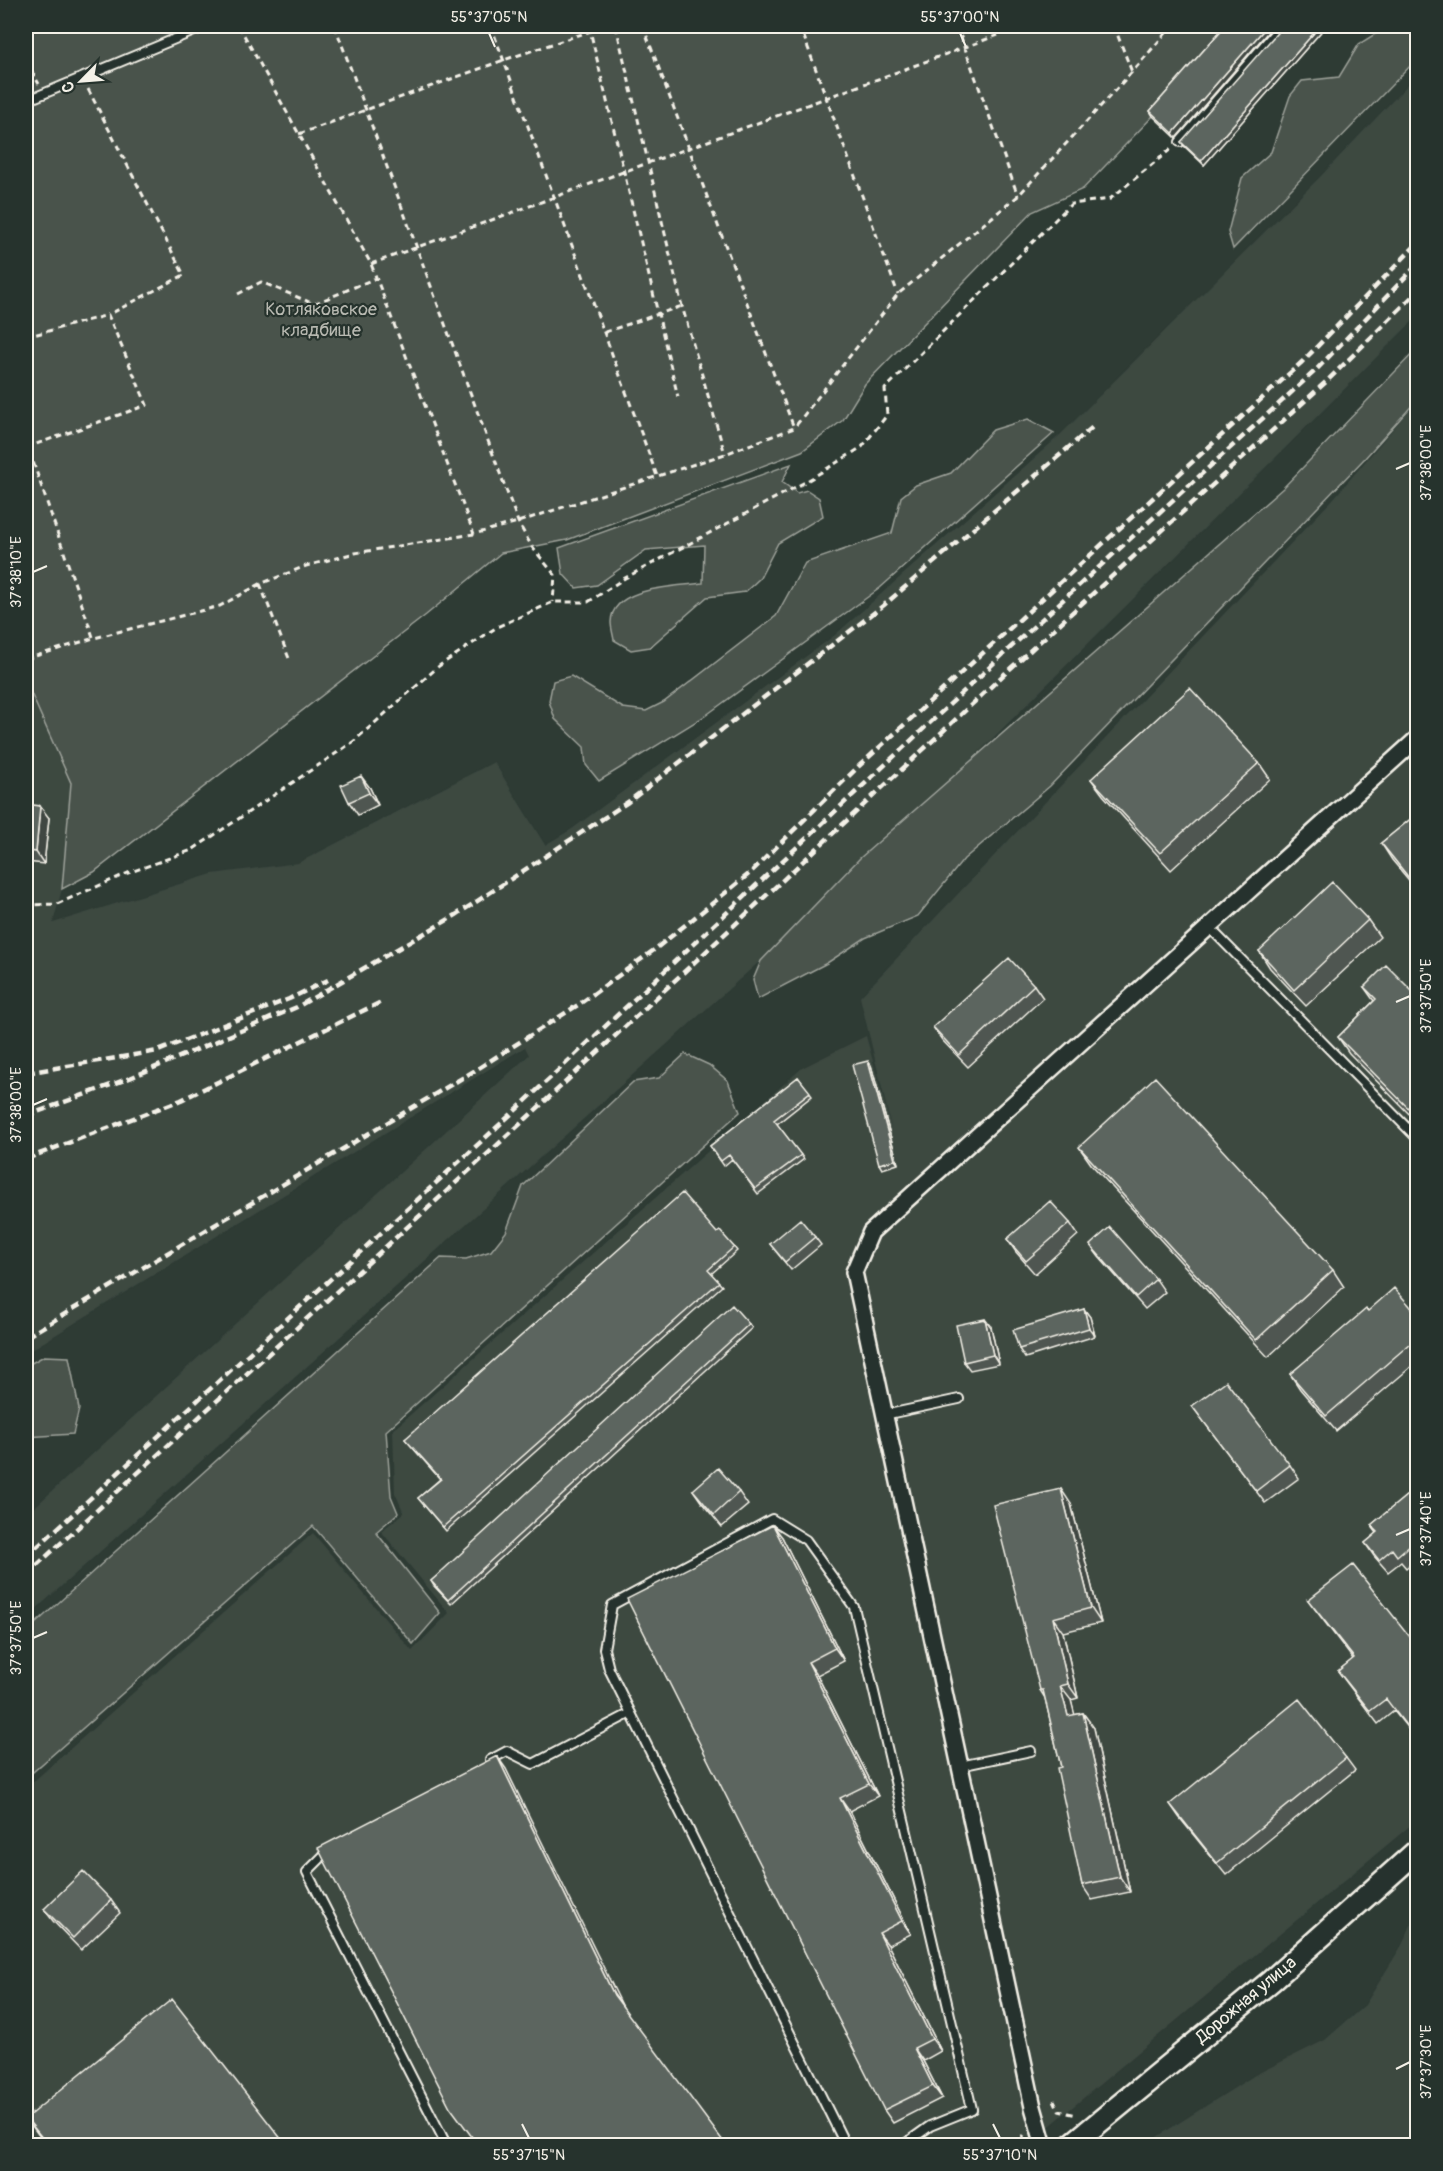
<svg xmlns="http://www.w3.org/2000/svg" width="1443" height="2171" font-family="Pangolin,sans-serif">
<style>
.built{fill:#3c4841}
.green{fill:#48524c;stroke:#9ea29a;stroke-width:1.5}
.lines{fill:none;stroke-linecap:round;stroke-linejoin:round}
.service-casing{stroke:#f4f1e8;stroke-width:12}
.minor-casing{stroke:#f4f1e8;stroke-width:20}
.secondary-casing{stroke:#f4f1e8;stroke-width:26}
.path{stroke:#f4f1e8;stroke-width:3;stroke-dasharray:6 4.5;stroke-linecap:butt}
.service{stroke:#26332d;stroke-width:8}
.minor{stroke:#26332d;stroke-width:15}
.secondary{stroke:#26332d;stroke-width:21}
.rail{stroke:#f4f1e8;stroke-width:4.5;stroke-dasharray:9 4.5;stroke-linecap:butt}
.wall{fill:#4f5751;stroke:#f4f1e8;stroke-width:1.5}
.shaded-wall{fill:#404742;stroke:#f4f1e8;stroke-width:1.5}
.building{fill:#5c655e;stroke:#f4f1e8;stroke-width:1.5}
.ticks{fill:none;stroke:#f4f1e8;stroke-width:2}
.labels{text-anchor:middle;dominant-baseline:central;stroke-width:4.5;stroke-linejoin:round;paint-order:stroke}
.park-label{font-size:18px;fill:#b8b9b1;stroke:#26332d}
.street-label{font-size:18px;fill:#f4f1e8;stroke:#26332d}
.neatline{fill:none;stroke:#f4f1e8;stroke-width:2}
.ticks-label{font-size:15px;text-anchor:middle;fill:#f4f1e8}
</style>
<rect width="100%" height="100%" fill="#2e3b34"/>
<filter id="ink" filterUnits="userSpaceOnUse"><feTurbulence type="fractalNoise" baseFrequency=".0167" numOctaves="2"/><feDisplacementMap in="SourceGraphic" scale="12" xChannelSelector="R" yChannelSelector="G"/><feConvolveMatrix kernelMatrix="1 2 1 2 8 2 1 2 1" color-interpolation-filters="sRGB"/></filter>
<g filter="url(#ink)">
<path class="built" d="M1417,75V317L846,884L26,1618V1515L529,1055L525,1047L26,1353V682L72,783L62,889L53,923L212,874L298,863L494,762L545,845L572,829L835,635L1059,436L1319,178Z
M1417,401V1820L1027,2145L26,2146V1788L313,1533L412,1651L449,1613L381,1531L404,1513L395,1493L393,1430L802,1068L866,1036L892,1130L860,997L1334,498Z
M1417,1912V2145H1144L1255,2075L1325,2040L1365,2005L1402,1945Z"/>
<path class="green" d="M26,26H1232L1153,116L1083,189L1032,212L865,384L843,420L802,451L567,540L501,553L426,615L94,872L62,889L71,783L26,682Z
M1388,26H1417V59L1233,249L1228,232L1242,178L1271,152L1290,96L1302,81L1339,77L1359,44Z
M1417,349V400L1365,458L1050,786L964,859L918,916L865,938L827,963L758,999L753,980L761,961L860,858L1283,488Z
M1028,419L1054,433L880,588L705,716L599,781L586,765L584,747L555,719L549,701L553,681L571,676L623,708L646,711L664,702L776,616L805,563L892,533L901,497L916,485L951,473L993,430Z
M791,464L782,482L797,493L807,490L819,498L823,516L778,543L760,578L745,592L707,597L650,647L631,650L614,640C613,634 611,628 611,622C612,586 677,587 703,583L704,545L646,550L597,585L576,588L563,574L559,548Z
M685,1054L709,1065L728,1081L740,1112L386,1431L391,1496L398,1513L376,1532L440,1613L413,1644L313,1526L26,1778V1632L441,1258L466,1259L491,1251L506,1232L523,1186L633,1082L659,1078Z
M44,1356L69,1357L79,1409L73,1434L26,1437V1366Z"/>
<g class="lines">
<g class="service-casing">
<path id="service" d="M26,101L206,26
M1180,142L1281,26
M1209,927L1418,1139
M884,1415L959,1399
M490,1760L507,1751L533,1764L631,1713
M960,1766L1031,1751
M329,1850L307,1872L447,2146
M846,2146L609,1669L604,1649L612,1605L772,1519L806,1540L854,1607L972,2109L930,2126L902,2146"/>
</g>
<g class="minor-casing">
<path id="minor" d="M1044,2146L1033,2107L854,1272L871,1232L1418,738"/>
</g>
<g class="secondary-casing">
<path id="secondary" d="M1070,2146L1271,1981L1418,1850"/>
</g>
<path class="path" d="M239,26L371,264L474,534
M335,26L518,522L532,547L555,575L553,602
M491,26L657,476
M589,26L678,397
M616,26L682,306L725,454
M643,26L794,428
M800,26L898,294
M957,26L1018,196
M1114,26L1132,72
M26,62L39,84
M88,89L184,275L108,315
M299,134L504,60L606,26
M371,264L1023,26
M238,294L261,282L314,304L376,278
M605,332L682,306
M26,337L108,315L147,405L28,447L93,637
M260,584L290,661
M26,659L94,638L220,606L260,584L306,566L355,553L474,534L518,522L725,454L794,428L898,294L1018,196L1132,72L1172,26
M26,905L57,904L128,873L192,850L353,742L439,666L497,627L553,602H588L625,578L807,481L862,447L887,415L885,389L1071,204L1110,199L1171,149
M1054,2100L1059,2111L1077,2115
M1016,2146L1024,2135"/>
<use href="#service" class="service"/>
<use href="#minor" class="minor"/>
<use href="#secondary" class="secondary"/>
<path class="rail" d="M26,1073L158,1051L289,999L328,980
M26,1116L130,1078L297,1007L456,915L628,802L884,605L1095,425
M26,1159L181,1100L381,1002
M26,1337L474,1071L578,1005L654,950L749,874L859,766L1302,362L1418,243
M26,1557L519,1107L1010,648L1315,371L1418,264
M26,1575L529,1116L1012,667L1328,380L1418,291"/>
</g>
<path class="wall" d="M1225,26H1273L1176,138L1153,116L1150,111Z
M1326,26L1204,165L1184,146L1181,142Z
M1259,763L1270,779L1171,870L1103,795L1091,779Z
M370,788L378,805L358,815L349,802Z
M26,804L49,818L44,864L26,862Z
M1418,813V891L1392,860L1381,843Z
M1368,920L1380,937L1306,1006L1270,968L1259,951Z
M1034,985L1043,998L968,1067L942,1040L933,1027Z
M1364,987L1418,997V1123L1349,1053L1338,1037L1374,1001Z
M871,1065L898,1164L882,1169L879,1164Z
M798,1077L812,1096L777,1124L804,1159L758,1194L732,1159L724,1166L710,1146Z
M1079,1147L1333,1270L1344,1287L1268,1357L1091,1164Z
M1070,1223L1078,1235L1035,1274L1016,1252L1007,1239Z
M717,1233L734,1247L737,1251L711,1274L722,1286L446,1531L418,1498L440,1479L405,1439Z
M815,1237L821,1245L791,1270L770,1244Z
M1090,1245L1156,1279L1165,1292L1145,1309L1099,1257Z
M1084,1309L1090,1317L1095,1336L1025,1358L1019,1349Z
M1368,1311L1418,1315V1361L1336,1431L1300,1389L1290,1374Z
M749,1324L752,1328L451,1604L434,1586L431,1581Z
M991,1327L999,1364L970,1370L964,1362Z
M1192,1406L1290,1465L1299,1478L1265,1503Z
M1418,1486V1558L1406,1568L1401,1562L1388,1572L1374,1556L1365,1543L1377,1533L1371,1525Z
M693,1490L739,1492L748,1505L722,1527L702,1503Z
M1071,1504L1101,1623L1063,1632L1078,1698L1071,1700L1074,1715L1083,1713L1094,1728L1130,1892L1092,1900L1082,1885L1061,1767L1045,1698L1040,1690Z
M782,1537L844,1661L817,1675L878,1796L849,1811L911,1934L888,1945L941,2051L923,2061L942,2098L893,2123L884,2110Z
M1308,1600L1418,1647L1417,1740L1394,1711L1378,1724L1347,1683L1338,1671L1353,1659Z
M1346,1758L1355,1770L1226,1875L1179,1817L1170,1804Z
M111,1900L120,1913L81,1950L53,1921L44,1909Z
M26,2118L286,2145H46Z"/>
<path class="shaded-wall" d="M1267,26H1273L1176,138L1173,133Z
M1320,26H1326L1204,165L1201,161Z
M361,776L370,788L378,805L369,793Z
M40,806L49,818L44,864L36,852Z
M868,1061L871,1065L898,1164L895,1160Z
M1084,1309L1090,1317L1095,1336L1089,1328Z
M985,1319L991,1327L999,1364L993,1355Z
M1061,1489L1071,1504L1101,1623L1091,1608Z
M773,1525L782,1537L844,1661L835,1648Z
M1053,1618L1063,1632L1078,1698L1068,1684Z
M808,1662L817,1675L878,1796L869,1784Z
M1060,1686L1071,1700L1079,1731L1068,1716Z
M1083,1713L1094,1728L1130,1892L1120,1877Z
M497,1756L506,1769L623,2007L614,1995Z
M840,1798L849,1811L911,1934L902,1921Z
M879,1933L888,1945L941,2051L932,2039Z
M914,2048L923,2061L942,2098L933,2086Z"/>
<path class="building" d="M1225,26H1267L1173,133L1150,111Z
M1283,26H1320L1201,161L1181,142Z
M1190,688L1259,763L1160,853L1091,779Z
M361,776L369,793L349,802L341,785Z
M26,804L40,806L36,852L26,851Z
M1418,813V889L1381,843Z
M1332,882L1368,920L1294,990L1259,951Z
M1009,958L1034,985L959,1055L933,1027Z
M1386,965L1418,997V1118L1338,1037L1376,999L1364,987Z
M868,1061L895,1160L879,1164L852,1065Z
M798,1077L810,1092L774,1120L801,1155L755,1189L729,1155L721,1161L710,1146Z
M1155,1077L1333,1270L1256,1340L1079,1147Z
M682,1193L717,1233L720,1231L734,1247L708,1270L719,1282L443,1527L418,1498L441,1479L405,1439Z
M1050,1201L1070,1223L1026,1261L1007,1239Z
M800,1219L815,1237L785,1262L770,1244Z
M1110,1227L1156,1279L1136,1297L1090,1245Z
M1394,1288L1418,1315V1337L1326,1416L1290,1374L1366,1309L1368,1311Z
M732,1305L749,1324L448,1600L431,1581Z
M1084,1309L1089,1328L1019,1349L1013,1330Z
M985,1319L993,1355L964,1362L956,1325Z
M1226,1381L1290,1465L1256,1491L1192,1406Z
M718,1468L739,1492L714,1515L693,1490Z
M1418,1486V1538L1397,1556L1392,1549L1379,1560L1365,1543L1378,1532L1371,1525Z
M1061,1489L1091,1608L1053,1618L1068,1684L1060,1686L1068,1716L1083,1713L1120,1877L1082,1885L1057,1768L1061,1767L1043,1690H1040L993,1505Z
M773,1525L835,1648L808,1662L869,1784L840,1798L902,1921L879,1933L932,2039L914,2048L933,2086L884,2110L627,1599Z
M1353,1565L1418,1647V1720L1408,1728L1386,1699L1370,1711L1338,1671L1354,1658L1308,1600Z
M1299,1699L1346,1758L1217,1863L1170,1804Z
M497,1756L614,1995L726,2145H478L450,2107L318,1848Z
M83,1871L111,1900L73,1938L44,1909Z
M172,1999L286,2145H48L26,2118Z"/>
</g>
<path class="ticks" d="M489,33L495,47M960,33L966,47M1396,469L1410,463M33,572L47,566M1396,1002L1410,996M33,1105L47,1099M1396,1535L1410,1529M33,1638L47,1632M1396,2069L1410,2062M522,2124L529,2138M993,2124L1000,2138"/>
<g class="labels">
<g class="park-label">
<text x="321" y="309">Котляковское<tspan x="321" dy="21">кладбище</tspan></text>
</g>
<g class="street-label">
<text transform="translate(1246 2000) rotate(-40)">Дорожная улица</text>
</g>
</g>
<rect width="1443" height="2171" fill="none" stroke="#26332d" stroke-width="66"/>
<g transform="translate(81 81) rotate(245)" stroke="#26332d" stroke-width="4.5" paint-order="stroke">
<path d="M0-4.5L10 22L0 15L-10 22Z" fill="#f4f1e8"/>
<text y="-9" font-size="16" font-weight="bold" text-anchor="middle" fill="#f4f1e8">С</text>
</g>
<rect x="33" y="33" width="1377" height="2105" class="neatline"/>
<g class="ticks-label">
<text x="489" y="22">55°37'05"N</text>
<text x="960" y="22">55°37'00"N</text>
<text transform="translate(1426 463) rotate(-90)" y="5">37°38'00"E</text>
<text transform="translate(16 572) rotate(-90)" y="5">37°38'10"E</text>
<text transform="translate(1426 996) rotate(-90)" y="5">37°37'50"E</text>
<text transform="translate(16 1105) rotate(-90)" y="5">37°38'00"E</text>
<text transform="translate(1426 1529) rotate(-90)" y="5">37°37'40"E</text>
<text transform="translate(16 1638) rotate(-90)" y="5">37°37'50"E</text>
<text transform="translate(1426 2062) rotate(-90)" y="5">37°37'30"E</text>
<text x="529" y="2160">55°37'15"N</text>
<text x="1000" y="2160">55°37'10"N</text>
</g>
</svg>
